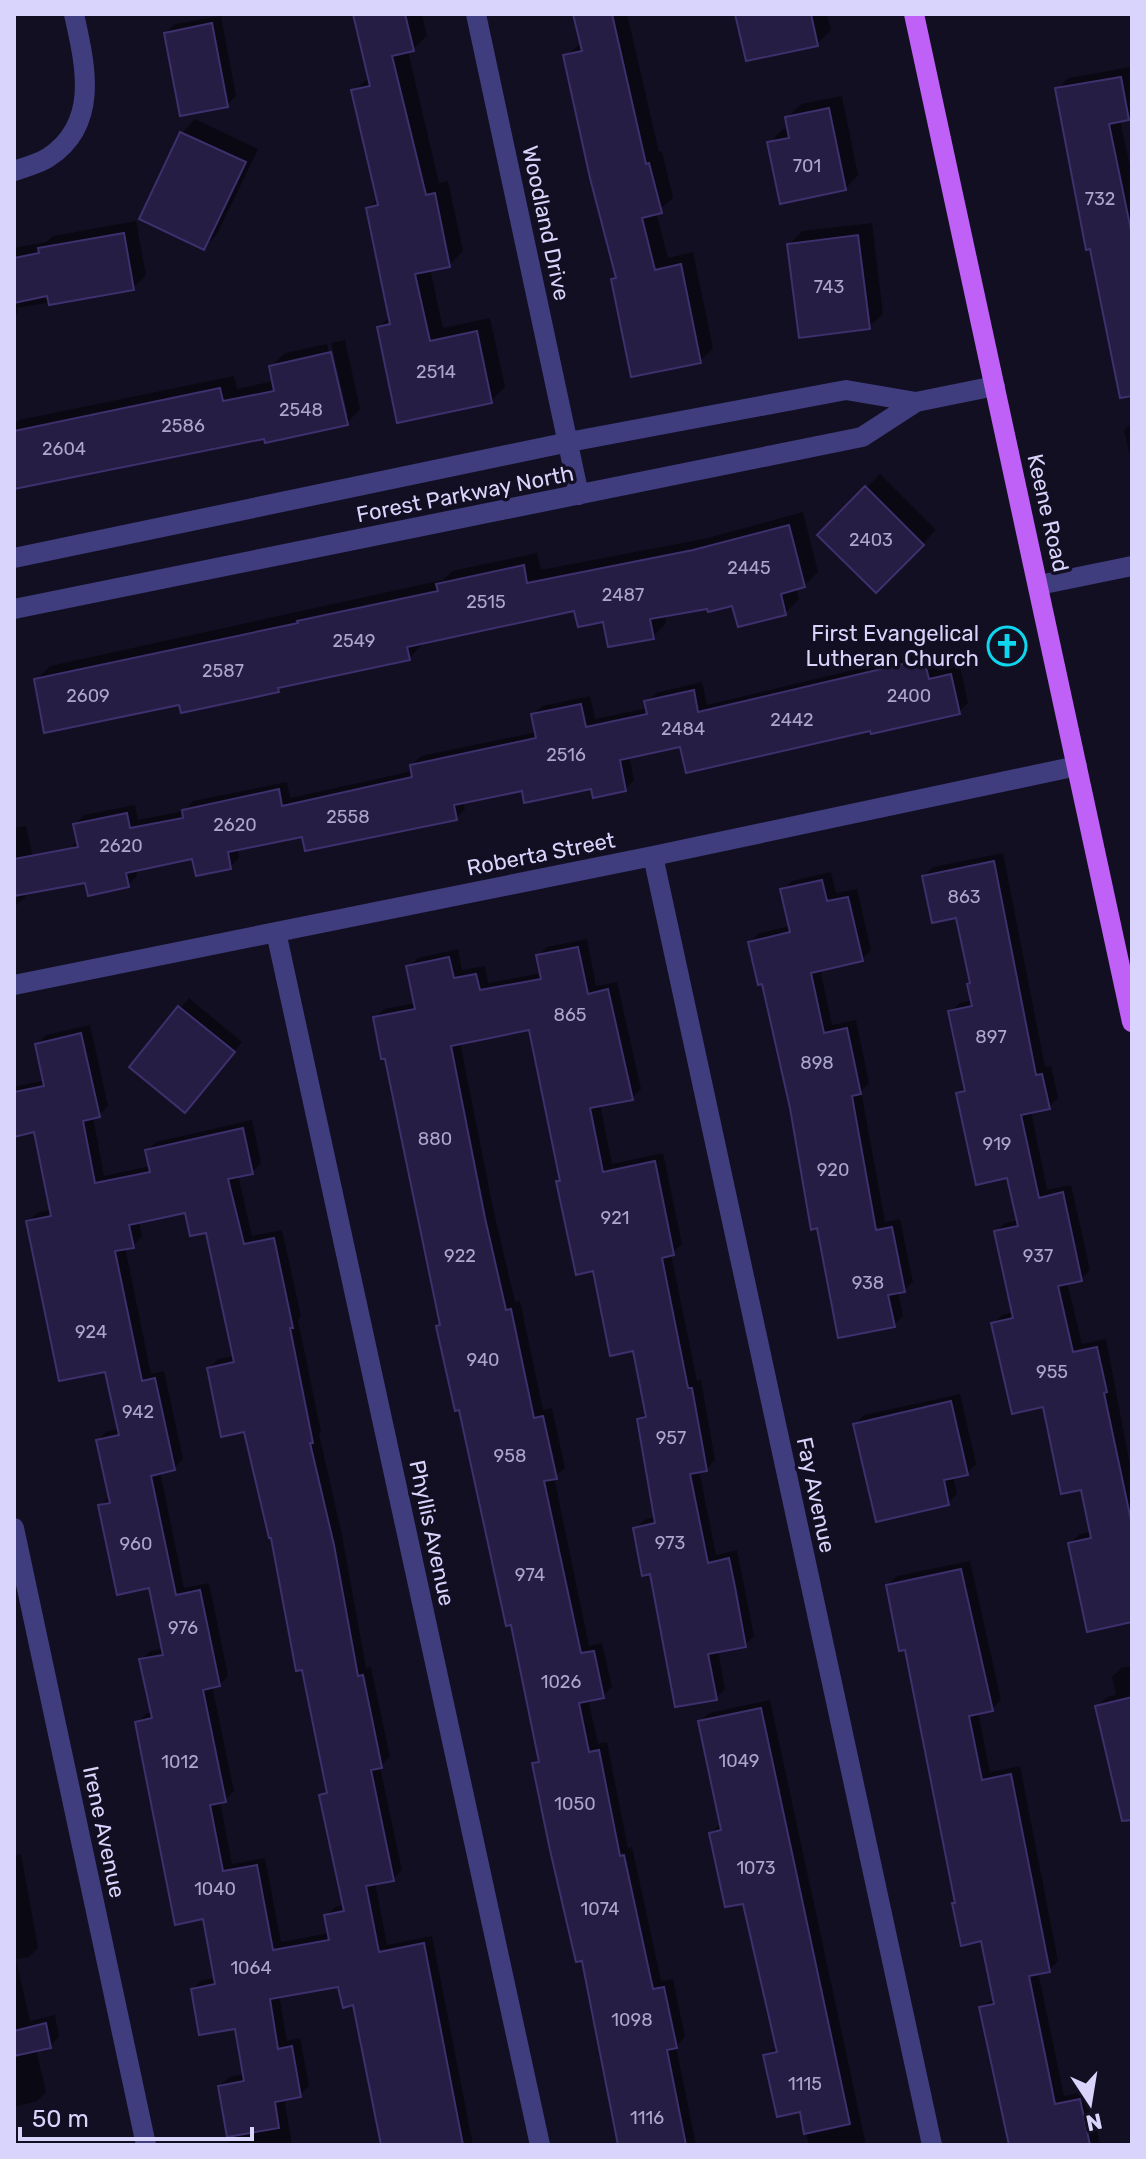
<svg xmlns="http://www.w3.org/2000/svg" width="1146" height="2159" font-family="Rubik,sans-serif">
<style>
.shadow{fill:#0007;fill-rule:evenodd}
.building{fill:#251d43;stroke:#3d306d;stroke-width:2;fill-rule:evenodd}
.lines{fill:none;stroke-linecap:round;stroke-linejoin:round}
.minor{stroke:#403d7f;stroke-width:20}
.major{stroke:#bf61f6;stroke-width:20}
.labels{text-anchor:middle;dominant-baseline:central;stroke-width:7;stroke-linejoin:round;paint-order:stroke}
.number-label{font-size:18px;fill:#aca6ce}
.street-label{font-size:22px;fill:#d9d4fc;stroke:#130f23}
.poi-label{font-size:22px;fill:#d9d4fc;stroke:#130f23;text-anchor:end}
</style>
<rect width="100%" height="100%" fill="#130f23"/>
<path class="shadow" d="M355,14H422L427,36L413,49L408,51L439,183L448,181L463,251L449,265L430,269L443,328L490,318L505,387L491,401L379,327L391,316L368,209L379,198L353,91L370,77Z
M575,14H627L659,152L662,151L673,198L656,212L668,258L693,252L713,348L700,361L614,279L617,276L566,56L582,42Z
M738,14H827L831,30L817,44Z
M221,16L236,96L227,105L166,33L175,24Z
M1131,67L1132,114L1128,118L1120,120L1132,175V363L1058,89L1068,78Z
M842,96L858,175L845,189L770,143L783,129L789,128L787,118L801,104Z
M195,119L258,149L217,234L204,248L141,218L182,133Z
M136,221L146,275L133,288L17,308L18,312L14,316V248L46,242L53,236Z
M872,223L883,314L869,327L789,245L802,231Z
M345,340L360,409L347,423L14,487V425L19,420L234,376L237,389L274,381L271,367L285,353L327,344L344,416H348L331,343Z
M1132,422V463L1124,431Z
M880,474L936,530L876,591L820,535Z
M803,512L818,572L804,586L796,588L799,599L785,613L734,604L665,615L666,623L653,637L576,609L422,641L423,644L409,658L282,685L278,690L181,702L36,680L50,666L443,580L452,571L537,553L541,570L708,538Z
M933,651L937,671L960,666L968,703L959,712L872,729L682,745L629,756L634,780L626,789L592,787L523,789L463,801L465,809L456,818L303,834L237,848L239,858L230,867L194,857L136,869L137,876L128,885L86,880L68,850L78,840L75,824L84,815L135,805L138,820L184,811L193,801L287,782L290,798L413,771L412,765L421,756L537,732L533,715L542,706L590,696L595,719L648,708L647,702L656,693L702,682L707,705Z
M26,826L38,882L24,892L25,898L14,907V828Z
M1003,853L1045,1067L1051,1066L1058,1098L1049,1107L1031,1111L1047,1190L1071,1185L1090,1270L1081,1279L1067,1282L1082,1344L1106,1339L1132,1476V1620L1070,1543L1080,1534L1091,1532L1082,1487L1044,1404L993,1324L1002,1315L1014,1312L996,1232L1005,1223L1019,1220L1009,1176L958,1093L966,1086L950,1012L960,1003L973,1000L971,983L957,916L924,876L933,867Z
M831,872L836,893L857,889L871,950L862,959L820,969L832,1025L856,1020L869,1083L861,1091L885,1222L900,1219L913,1282L904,1290L898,1292L903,1316L894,1325L792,1108L764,982L750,942L759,933L791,926L783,890L792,881Z
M587,939L596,986L617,982L641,1089L632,1098L600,1104L612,1164L663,1153L682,1244L671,1254L697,1381L701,1380L715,1460L706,1469L699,1470L716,1555L737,1550L754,1636L745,1645L718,1650L725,1689L716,1698L651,1572L635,1529L644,1520L656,1517L639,1420L646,1412L634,1349L594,1269L558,1182L562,1179L531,1028L460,1042L493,1208L515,1302L520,1301L543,1410L552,1408L565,1468L554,1477L589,1646L602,1643L612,1687L603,1696L588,1699L598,1744L607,1742L628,1848L632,1847L661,1981L673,1979L685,2037L676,2046L696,2145H621L583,1959L535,1764L540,1758L512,1622L438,1326L441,1323L387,1056L375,1018L384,1009L416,1003L409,967L418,958L458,949L462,970L485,966L488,983L542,973L538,956L547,947Z
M189,998L242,1042L194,1101L131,1066Z
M90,1025L108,1106L99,1115L93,1117L104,1176L150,1166L147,1151L156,1142L252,1120L261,1163L252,1172L238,1175L252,1236L282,1230L301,1317L298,1320L321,1432L319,1434L342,1535L366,1668L371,1667L390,1757L380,1767L402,1870L393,1879L375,1882L387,1945L432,1936L473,2145H383L354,2003L340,1985L279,1995L287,2041L300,2038L309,2086L300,2095L284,2098L292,2145H230L220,2086L229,2077L245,2074L236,2027L193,1989L202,1980L216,1978L205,1917L137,1723L146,1714L153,1712L141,1660L150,1651L163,1649L151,1586L101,1506L110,1496L98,1440L107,1431L120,1429L107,1369L29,1221L38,1212L52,1210L36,1130L14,1135V1087L45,1080L37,1044L46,1035ZM187,1211L207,1230L235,1356L218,1359L209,1368L246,1430L272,1535L329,1789L322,1796L344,1905L335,1907L326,1916L330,1933L281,1942L265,1858L232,1864L220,1801L225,1800L234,1791L212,1686L219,1685L228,1676L209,1583L184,1588L160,1471L174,1468L183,1459L164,1371L151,1374L125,1247L133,1246L142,1237L139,1221Z
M960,1394L976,1464L967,1473L953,1476L957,1494L948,1503L856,1424L864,1415Z
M970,1561L1001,1700L992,1709L978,1712L990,1772L1020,1766L1058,1961L1049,1970L1038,1972L1064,2096L1089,2091L1100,2145H1011L981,2008L995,1998L982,1939L957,1901L906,1647L888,1585L897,1576Z
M1132,1666V1772L1098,1706L1107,1697L1116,1695L1112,1677L1121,1668Z
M770,1700L866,2145H809L801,2110L766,2055L778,2046L744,1902L711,1833L720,1824L700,1722L709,1713Z
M21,1854L38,1948L29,1957L16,1959L30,2021L55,2015L59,2037L50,2046L36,2049L46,2092L37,2101L14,2107V1855Z"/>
<path class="building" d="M353,14H405L414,51L392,56L426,195L435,193L450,267L415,274L430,341L477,331L492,403L397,423L377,327L390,324L366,208L378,205L351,90L370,86Z
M573,14H612L646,164L649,163L662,213L642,218L655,270L681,264L701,363L631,377L611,279L616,278L590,178L563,55L582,51Z
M735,14H811L818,46L746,61Z
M212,23L228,107L180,116L164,33Z
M1121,77L1129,120L1109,124L1132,235V396L1120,398L1090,249L1086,250L1055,88Z
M829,108L846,190L780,204L767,142L789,138L785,117Z
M180,132L246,162L204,250L139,219Z
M124,233L134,290L49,305L47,296L14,303V258L39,253L38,248Z
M858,235L870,329L799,338L787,244Z
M331,352L348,425L265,443L264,439L14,489V431L220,388L223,401L274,391L269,366Z
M865,486L924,545L876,593L817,535Z
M789,525L805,587L781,594L786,615L738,627L732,606L708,612L707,609L650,619L654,639L608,647L603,622L578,627L574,611L407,647L410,660L278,688L279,692L181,713L179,705L44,733L34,679L298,623L297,621L438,591L436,584L524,565L527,583L693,550Z
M924,659L929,679L951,674L960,714L871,734L870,731L686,773L680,747L620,760L626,791L593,798L591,789L524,803L522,791L454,805L457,820L305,851L302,837L228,852L231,869L196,876L192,859L126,873L129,887L88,896L85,883L14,896V859L78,847L73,824L127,813L130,828L183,818L182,810L279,789L282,806L412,777L410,765L536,738L531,714L581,704L586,727L647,714L644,701L694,690L698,712Z
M994,861L1036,1075L1042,1074L1050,1109L1021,1115L1039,1198L1063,1192L1082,1281L1058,1286L1073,1352L1097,1347L1107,1392L1104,1393L1132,1525V1622L1087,1632L1068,1543L1091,1538L1081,1490L1061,1494L1043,1407L1012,1414L991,1323L1013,1318L994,1231L1018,1226L1007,1178L976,1185L956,1093L965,1091L948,1011L972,1006L967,984L970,983L956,918L932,923L922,876Z
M822,880L827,901L848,897L863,961L811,973L824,1033L847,1028L861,1094L852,1096L876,1230L892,1227L905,1292L888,1295L895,1327L838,1338L817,1228L811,1230L790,1108L762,984L758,985L748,942L790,932L780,889Z
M578,947L588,994L608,989L633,1100L590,1108L603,1172L655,1161L674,1255L662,1258L688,1388H692L707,1471L690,1474L708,1563L729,1558L735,1587L746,1647L708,1654L717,1700L675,1707L650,1574L642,1576L633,1528L655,1523L637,1419L646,1417L633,1351L610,1356L593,1271L576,1275L556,1181H560L529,1030L451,1046L485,1218L506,1310L511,1309L534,1418L543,1416L557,1479L544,1481L581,1653L594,1651L604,1698L579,1703L589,1752L599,1750L620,1856L624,1855L653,1989L664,1987L677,2048L667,2050L686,2145H618L582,1961L576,1962L550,1850L532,1763L539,1762L511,1625L506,1626L459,1410L455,1411L436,1326L440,1325L385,1059H381L373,1017L415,1009L406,966L449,957L454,978L476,974L480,990L541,979L536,955Z
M178,1006L235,1052L185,1113L129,1067Z
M81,1033L100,1117L83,1121L95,1183L150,1172L145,1150L243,1128L253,1174L228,1179L244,1244L274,1238L293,1328H290L313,1443H310L334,1545L358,1676L363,1675L382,1768L371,1770L394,1881L366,1886L379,1952L424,1943L463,2145H381L353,2005L343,2008L338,1987L270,1999L278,2049L292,2046L301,2097L275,2102L279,2128L227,2137L218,2086L244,2081L235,2029L199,2035L191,1989L215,1984L203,1919L175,1925L135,1722L152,1718L139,1659L163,1655L149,1588L117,1595L98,1505L110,1503L96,1440L119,1435L105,1372L59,1381L26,1221L51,1216L34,1132L14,1137V1092L44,1086L35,1044ZM185,1213L190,1236L206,1233L234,1362L207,1368L221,1437L244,1432L269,1538H271L296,1671L302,1670L327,1793L319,1795L344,1911L324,1915L329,1940L273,1950L257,1865L223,1871L210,1805L226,1802L203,1690L220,1686L200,1590L176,1595L151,1476L175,1470L155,1378L142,1381L115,1251L134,1248L129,1225Z
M951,1401L968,1475L944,1480L949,1505L876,1522L853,1424Z
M961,1569L993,1711L969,1716L982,1780L1011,1774L1050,1972L1029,1976L1055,2104L1080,2099L1090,2145H1009L979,2007L994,2004L981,1941L961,1946L952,1903H955L905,1650L899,1651L886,1585Z
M1132,1697V1820L1122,1821L1095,1706Z
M761,1708L850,2124L804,2134L800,2112L777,2117L763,2055L777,2052L743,1904L725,1907L709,1833L721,1830L698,1721Z
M46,2023L51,2048L14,2056V2031Z"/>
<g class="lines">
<path class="minor" d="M476,14L579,495
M14,171C25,167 39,164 49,157C100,123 85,64 74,14
M14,558L569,442L846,390L916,402
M1039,585L1132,566
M14,609L862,437L916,402L995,386
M653,856L932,2145
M276,932L540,2145
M14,985L653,856L1077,766
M14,1528L146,2145"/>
<path class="major" d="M914,14L1132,1022"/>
</g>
<defs>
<g id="church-ring" transform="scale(2)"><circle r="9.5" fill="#130f23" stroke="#0ed6ee" stroke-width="1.5"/><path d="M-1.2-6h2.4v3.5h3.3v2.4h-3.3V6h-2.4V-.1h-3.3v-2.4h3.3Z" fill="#0ed6ee"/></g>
</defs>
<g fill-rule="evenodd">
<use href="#church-ring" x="1007" y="646"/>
</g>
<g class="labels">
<g class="number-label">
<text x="807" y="166">701</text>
<text x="1100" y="199">732</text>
<text x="829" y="287">743</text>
<text x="436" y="372">2514</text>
<text x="301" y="410">2548</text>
<text x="183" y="426">2586</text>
<text x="64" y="449">2604</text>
<text x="871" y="540">2403</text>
<text x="749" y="568">2445</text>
<text x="623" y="595">2487</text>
<text x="486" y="602">2515</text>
<text x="354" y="641">2549</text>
<text x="223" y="671">2587</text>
<text x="88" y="696">2609</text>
<text x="909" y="696">2400</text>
<text x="792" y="720">2442</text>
<text x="683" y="729">2484</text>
<text x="566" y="755">2516</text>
<text x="348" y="817">2558</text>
<text x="235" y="825">2620</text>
<text x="121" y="846">2620</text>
<text x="964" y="897">863</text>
<text x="570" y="1015">865</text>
<text x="991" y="1037">897</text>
<text x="817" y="1063">898</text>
<text x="435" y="1139">880</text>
<text x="997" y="1144">919</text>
<text x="833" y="1170">920</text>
<text x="615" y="1218">921</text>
<text x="460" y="1256">922</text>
<text x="1038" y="1256">937</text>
<text x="868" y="1283">938</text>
<text x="91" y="1332">924</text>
<text x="483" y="1360">940</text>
<text x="1052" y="1372">955</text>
<text x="138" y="1412">942</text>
<text x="671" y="1438">957</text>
<text x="510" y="1456">958</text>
<text x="670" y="1543">973</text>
<text x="136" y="1544">960</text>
<text x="530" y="1575">974</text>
<text x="183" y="1628">976</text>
<text x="561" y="1682">1026</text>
<text x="739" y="1761">1049</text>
<text x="180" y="1762">1012</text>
<text x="575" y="1804">1050</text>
<text x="756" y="1868">1073</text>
<text x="215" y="1889">1040</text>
<text x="600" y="1909">1074</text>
<text x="251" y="1968">1064</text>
<text x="632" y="2020">1098</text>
<text x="805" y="2084">1115</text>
<text x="647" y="2118">1116</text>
</g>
<g class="street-label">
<text transform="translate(546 223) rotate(78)">Woodland Drive</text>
<text transform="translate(465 494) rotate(-11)">Forest Parkway North</text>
<text transform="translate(1048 513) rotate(77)">Keene Road</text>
<text transform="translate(541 854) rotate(-11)">Roberta Street</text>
<text transform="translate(816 1495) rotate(78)">Fay Avenue</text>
<text transform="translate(432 1533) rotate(78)">Phyllis Avenue</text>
<text transform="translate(104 1832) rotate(78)">Irene Avenue</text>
</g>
<g class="poi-label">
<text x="979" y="633">First Evangelical<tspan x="979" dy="25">Lutheran Church</tspan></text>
</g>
</g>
<rect width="1146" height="2159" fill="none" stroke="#d9d4fc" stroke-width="32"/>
<g transform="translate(1090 2103) rotate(168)" stroke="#130f23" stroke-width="6" paint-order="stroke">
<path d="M0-6L14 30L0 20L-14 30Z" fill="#d9d4fc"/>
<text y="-12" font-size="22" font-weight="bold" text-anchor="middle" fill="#d9d4fc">N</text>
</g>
<path d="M20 2127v12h232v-12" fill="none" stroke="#d9d4fc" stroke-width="4"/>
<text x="32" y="2127" font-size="24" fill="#d9d4fc" stroke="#130f23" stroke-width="6" paint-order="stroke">50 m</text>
</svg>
